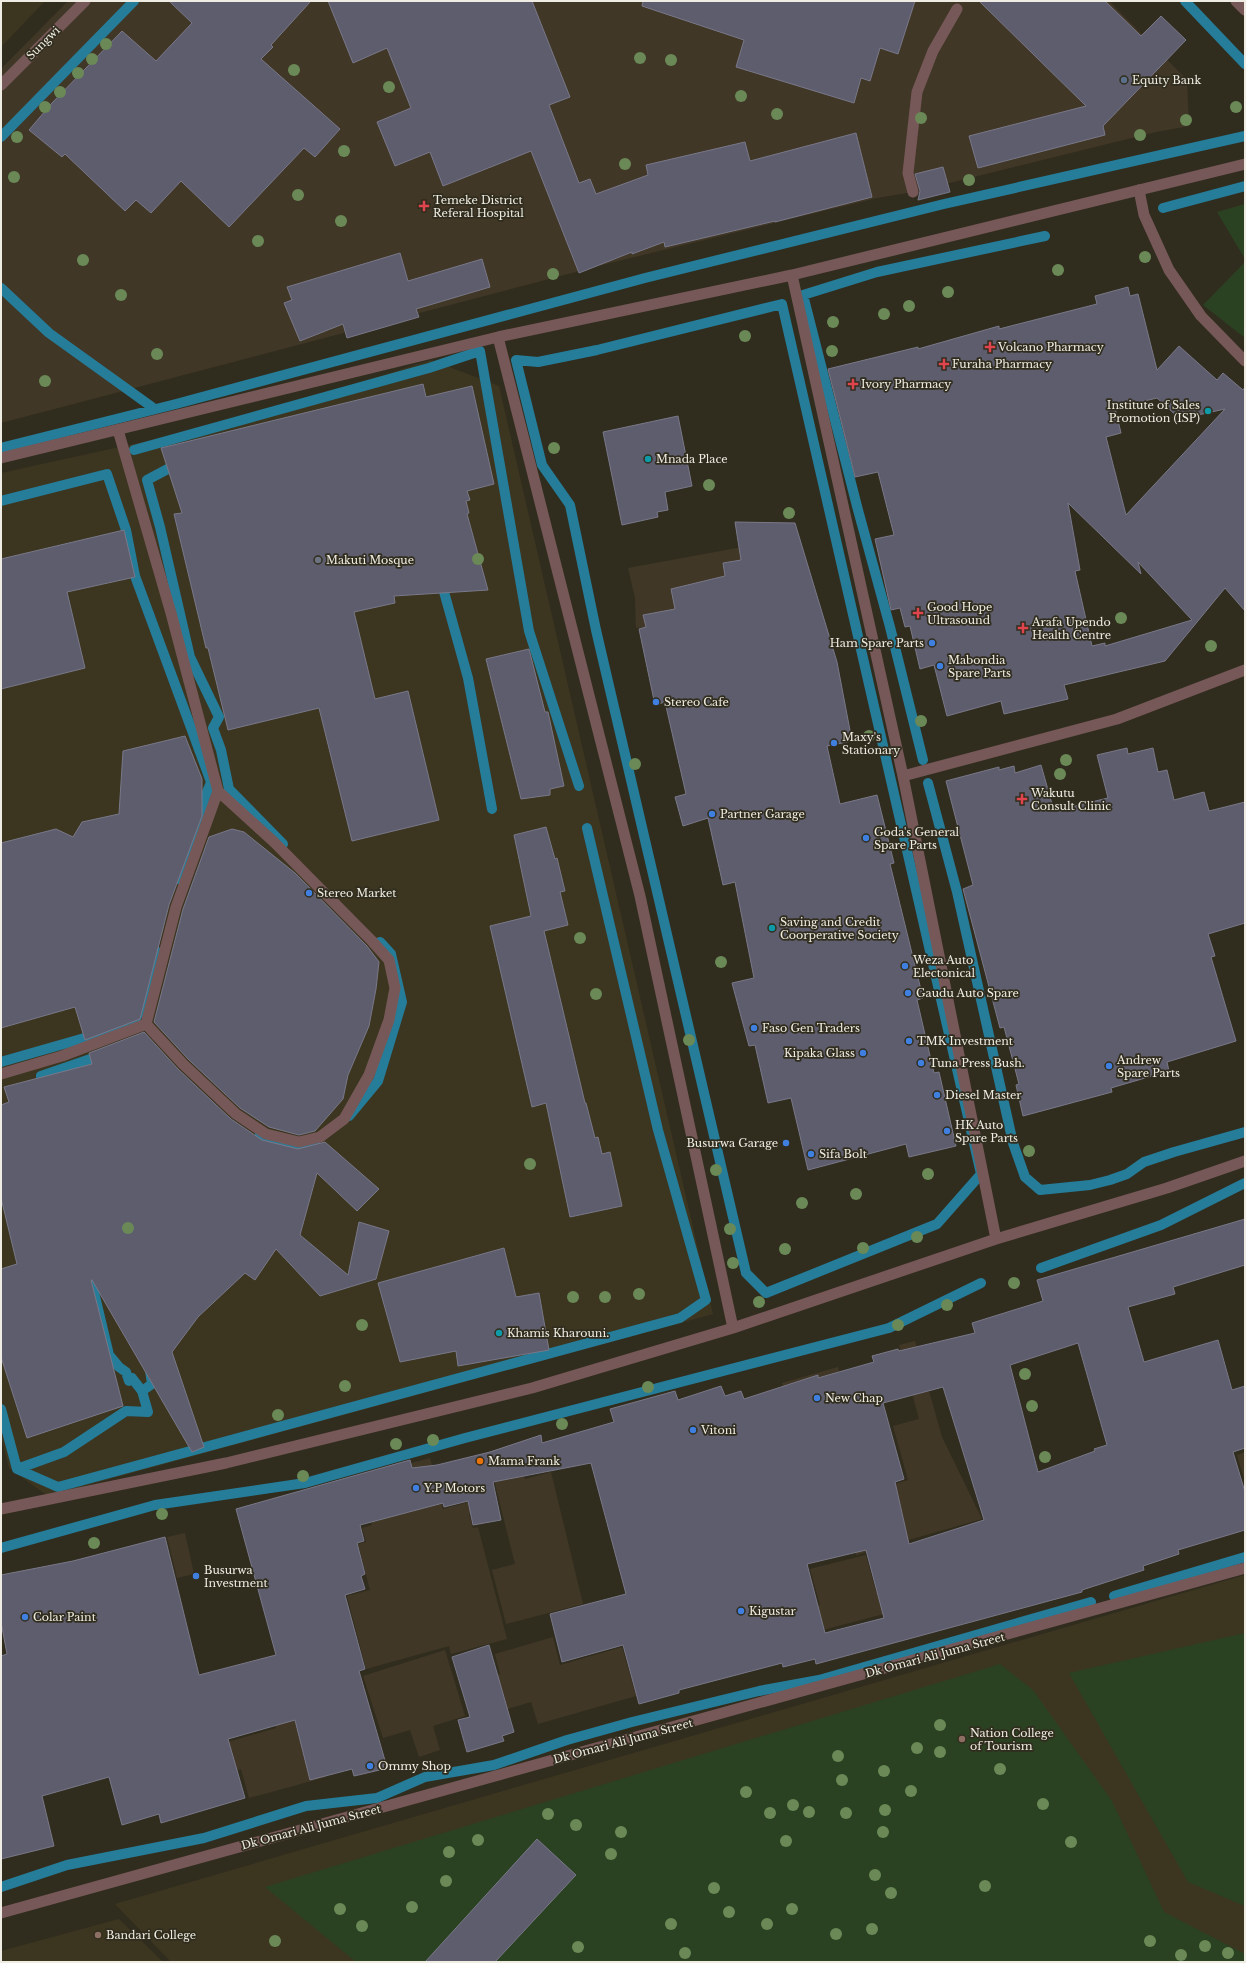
<svg xmlns="http://www.w3.org/2000/svg" width="1246" height="1963" font-family="'Libre Baskerville',serif">
<style>
.built{fill:#3c3621}
.industrial{fill:#403727}
.medical{fill:#413727}
.green{fill:#2a4222}
.lines{fill:none;stroke-linecap:round;stroke-linejoin:round}
.stream{stroke:#257d9a;stroke-width:10}
.building{fill:#5e5d6d;stroke:#797889;fill-rule:evenodd}
.service{stroke:#775858;stroke-width:11}
.minor{stroke:#775858;stroke-width:11}
.tertiary{stroke:#775858;stroke-width:11}
.tree{fill:#6a8957}
.service-dot{fill:#5c6f8a;stroke:#312d1e;stroke-width:1.5}
.health-dot{fill:#e0444e;stroke:#312d1e;stroke-width:1.5}
.culture-dot{fill:#0f9aa8;stroke:#312d1e;stroke-width:1.5}
.worship-dot{fill:#6b7280;stroke:#312d1e;stroke-width:1.5}
.shop-dot{fill:#3f7fe0;stroke:#312d1e;stroke-width:1.5}
.food-dot{fill:#e8710a;stroke:#312d1e;stroke-width:1.5}
.education-dot{fill:#8d6e63;stroke:#312d1e;stroke-width:1.5}
.labels{text-anchor:middle;dominant-baseline:central;stroke-width:3.5;stroke-linejoin:round;paint-order:stroke}
.street-label{font-size:11px;fill:#efede3;stroke:#312d1e}
.poi-label{font-size:11px;fill:#efede3;stroke:#312d1e;text-anchor:start}
</style>
<rect width="100%" height="100%" fill="#312d1e"/>
<path class="built" d="M1,1H45L1,47Z
M431,360L499,386L713,1314L48,1496L9,1468L1,1437V473L234,422Z
M1245,1575V1962H171L115,1904Z
M119,1919L163,1962H1V1951Z"/>
<path class="industrial" d="M753,545V575L653,626L636,628L635,598L628,568Z
M915,1341L942,1437L982,1519L856,1555L820,1424L795,1431L782,1383L838,1367L872,1491L908,1480L893,1426L919,1419L899,1345Z
M516,1444L525,1479L551,1472L583,1604L506,1624L492,1570L515,1564L487,1452Z
M1245,1452V1482L1237,1455Z
M430,1458L443,1509L469,1502L472,1513L469,1514L473,1528L478,1527L507,1639L451,1654L449,1646L366,1669L347,1596L370,1590L358,1544L366,1542L362,1528L372,1525L359,1477Z
M185,1533L194,1574L177,1578L167,1537Z
M866,1555L876,1592L902,1586L907,1608L811,1633L804,1609L820,1605L810,1569Z
M553,1637L560,1665L622,1647L636,1696L538,1724L531,1702L504,1710L493,1676L500,1674L495,1654Z
M445,1650L465,1716L433,1726L440,1750L419,1757L410,1730L383,1738L363,1676Z
M302,1692L326,1777L249,1798L241,1769L229,1772L221,1744L276,1728L269,1701Z"/>
<path class="medical" d="M68,1H1109L1187,80L1189,126L1156,132L913,192L877,198L602,265L1,423V69Z"/>
<path class="green" d="M1245,204V259L1217,212Z
M1245,262V338L1203,305Z
M1245,1633V1906L1188,1882L1069,1673Z
M1000,1664L1033,1690L1112,1801L1164,1912L1245,1954V1962H356L265,1887Z"/>
<g class="lines">
<path class="stream" d="M1185,1L1245,64
M1,137L134,1
M1163,208L1245,186
M1,288L49,333L152,407
M782,304L981,1174L937,1224L766,1293L746,1273L596,630L570,505L542,465L516,360L538,362L597,350Z
M1,448L176,404L645,278L944,204L1245,136
M134,450L429,368L480,351L529,631L579,786
M179,463L147,480L160,527L190,657L219,717L213,728L221,750L229,789L283,844
M1,501L107,474L126,530L135,576L211,782L205,797L194,847L178,879
M441,581L468,678L492,809
M923,760L890,627L858,510L803,295L877,272L1045,236
M928,783L957,892L1013,1143L1025,1177L1040,1190L1090,1185L1110,1180L1127,1174L1144,1162L1174,1152L1245,1132
M1,1062L116,1029L134,1022L152,987L156,951
M44,1091L41,1076L102,1055
M349,1116L378,1081L402,1002L391,954L380,942
M260,1134L272,1142L311,1148L317,1146
M1041,1268L1161,1225L1245,1183
M142,1391L152,1384L150,1370
M1,1409L17,1469L64,1452L126,1411L148,1412L142,1391L132,1378L129,1381L126,1372L119,1367L109,1355L88,1267
M17,1469L58,1487L680,1318L706,1300L658,1130L587,828
M1,1548L155,1505L305,1483L465,1438L889,1328L981,1283
M1114,1596L1245,1557
M1,1887L67,1865L204,1838L306,1806L377,1798L425,1777L494,1765L567,1740L632,1722L759,1691L819,1680L1091,1602"/>
</g>
<path class="building" d="M169,1H311L271,45L273,47L261,59L340,129L315,157L304,148L229,227L181,181L151,213L136,200L125,211L65,154L62,157L29,130L51,104L122,31L156,61L192,23Z
M328,1H532L570,97L549,105L579,183L590,179L596,194L648,175L646,165L745,142L750,161L856,133L872,197L775,222V221L665,247L664,242L632,254V252L579,273L531,151L443,186L430,152L395,166L377,122L411,108L387,48L353,63Z
M643,1H915L898,54L880,48L870,81L861,78L854,103L736,67L744,40L642,6Z
M979,1H1105L1141,36L1161,16L1186,40L1103,126L1105,135L978,168L969,136L1086,106Z
M943,167L950,192L918,200L920,191L915,174Z
M400,253L408,281L482,259L490,287L416,309L419,317L347,338L343,324L300,341L284,303L292,300L287,287Z
M1128,287L1130,296L1138,294L1157,370L1179,346L1217,380L1223,373L1243,390L1245,387V611L1225,588L1165,661L1064,685L1068,699L1004,714L1001,701L947,716L934,665L920,669L910,626L905,627L900,608L891,610L875,539L894,535L878,472L855,477L828,369L918,347V349L999,326V329L1097,304L1095,296ZM1157,398L1180,419L1225,409L1126,515L1106,437L1121,433L1115,408ZM1068,503L1141,574L1138,562L1192,620L1105,646V643L1092,646L1075,571L1080,570Z
M423,384L426,397L472,386L494,484L467,491L470,500L466,501L469,513L467,514L488,590L394,596L395,603L354,612L375,699L408,691L439,820L352,841L319,708L228,730L208,648H206L174,514L182,513L161,448Z
M678,416L692,486L665,492L668,510L657,512L658,517L622,525L603,432Z
M735,522L795,523L837,662L852,741L827,746L840,804L877,795L894,863L890,864L923,998L917,1000L934,1073L939,1072L956,1146L909,1157L906,1144L808,1170L791,1098L768,1103L755,1045L749,1046L732,983L754,978L735,882L723,885L708,818L683,826L675,797L686,794L665,702L655,705L639,629L646,627L643,615L675,609L671,589L725,576L723,563L741,560Z
M124,530L135,577L67,592L85,668L1,689V559Z
M529,649L545,712H548L564,786L550,789V795L521,799L486,659Z
M185,736L202,779V816L169,905L140,1019L85,1040L75,1007L1,1028V843L56,829L73,837L82,822L119,814L123,751Z
M1127,748L1128,754L1153,748L1158,772L1167,770L1174,800L1204,792L1209,811L1245,802V923L1208,934L1215,956L1211,957L1236,1041L1167,1062L1169,1071L1111,1088L1112,1092L1023,1116L1016,1085L1019,1084L1004,1027L1000,1028L963,889L973,885L946,781L999,767V770L1014,766L1015,773L1041,765L1054,811L1108,798L1097,755Z
M546,827L555,859L557,858L565,891L560,892L568,925L544,931L585,1103H586L595,1138L598,1137L602,1154L610,1152L622,1206L570,1217L546,1103L532,1107L490,926L531,916L514,835Z
M232,829L244,832L295,873L367,946L379,962L376,989L369,1026L348,1075L343,1099L315,1131L299,1135L269,1127L240,1108L188,1059L154,1022L183,909L209,837Z
M144,1032L178,1069L231,1119L262,1140L298,1149L325,1142L379,1189L357,1211L317,1173L300,1235L348,1275L359,1222L389,1231L376,1279L320,1296L276,1249L255,1280L245,1273L198,1317L172,1352L204,1447L192,1452L92,1280H91L123,1406L27,1438L1,1357V1269L17,1264L1,1198V1105L9,1102L4,1087L92,1064L89,1053Z
M1245,1219V1265L1173,1287L1175,1294L1128,1307L1144,1362L1218,1340L1232,1390L1245,1386V1448L1233,1452L1245,1492V1530L1178,1550L1179,1554L1143,1566L1144,1570L1082,1590V1592L816,1664L815,1659L783,1667L782,1663L679,1690V1693L639,1704L623,1645L562,1662L550,1614L626,1594L591,1463L493,1482L501,1520L473,1525L468,1501L444,1507L443,1503L360,1525L364,1541L357,1543L365,1574L361,1576L365,1589L345,1595L365,1669L359,1671L386,1764L383,1765L384,1769L354,1776L352,1769L310,1780L295,1720L228,1739L245,1798L161,1823L159,1814L122,1825L109,1777L42,1796L54,1846L1,1859V1656L7,1654L1,1622V1575L73,1561L165,1537L199,1675L276,1655L236,1509L410,1460L412,1468L437,1465L490,1452L541,1435L542,1443L614,1422L610,1409L675,1391L678,1400L721,1386L725,1396L741,1391L744,1399L818,1375V1378L874,1362L872,1356L898,1349L899,1351L975,1333L972,1323L1043,1301L1037,1280ZM1078,1343L1107,1445L1094,1449L1095,1451L1038,1472L1010,1365ZM943,1387L984,1520L909,1544L895,1482L904,1479L883,1403ZM866,1550L884,1618L825,1633L807,1564Z
M504,1248L516,1297L539,1293L549,1350L458,1366L456,1351L400,1362L378,1283Z
M489,1645L514,1732L502,1736L504,1741L467,1752L458,1720L470,1717L452,1657Z
M537,1839L576,1875L495,1962H425Z"/>
<g class="lines">
<path class="service" d="M1139,190L1144,215L1169,270L1201,316L1245,361
M118,430L171,613L218,791L274,842L372,941L389,960L395,988L389,1020L369,1075L344,1119L320,1137L299,1142L266,1134L236,1114L183,1064L146,1024
M146,1024L176,907L218,791
M1,1074L62,1056L146,1024"/>
<path class="minor" d="M1,85L85,1
M913,192L908,173L917,92L933,51L957,9
M792,275L903,776L996,1239
M498,337L640,896L733,1328
M1,458L498,337L792,275L1245,164
M903,776L1117,719L1245,670
M1,1509L226,1463L532,1388L733,1328L996,1239L1167,1188L1245,1161
M1,1913L1245,1568"/>
<path class="tertiary" d="M1236,1L1245,10"/>
</g>
<g class="tree">
<circle cx="106" cy="44" r="6"/>
<circle cx="640" cy="58" r="6"/>
<circle cx="92" cy="59" r="6"/>
<circle cx="671" cy="60" r="6"/>
<circle cx="294" cy="70" r="6"/>
<circle cx="78" cy="73" r="6"/>
<circle cx="389" cy="87" r="6"/>
<circle cx="60" cy="92" r="6"/>
<circle cx="741" cy="96" r="6"/>
<circle cx="45" cy="107" r="6"/>
<circle cx="1236" cy="107" r="6"/>
<circle cx="777" cy="114" r="6"/>
<circle cx="921" cy="118" r="6"/>
<circle cx="1186" cy="120" r="6"/>
<circle cx="1140" cy="135" r="6"/>
<circle cx="17" cy="137" r="6"/>
<circle cx="344" cy="151" r="6"/>
<circle cx="625" cy="164" r="6"/>
<circle cx="14" cy="177" r="6"/>
<circle cx="969" cy="180" r="6"/>
<circle cx="298" cy="195" r="6"/>
<circle cx="341" cy="221" r="6"/>
<circle cx="258" cy="241" r="6"/>
<circle cx="1145" cy="257" r="6"/>
<circle cx="83" cy="260" r="6"/>
<circle cx="1058" cy="270" r="6"/>
<circle cx="553" cy="274" r="6"/>
<circle cx="948" cy="292" r="6"/>
<circle cx="121" cy="295" r="6"/>
<circle cx="909" cy="306" r="6"/>
<circle cx="884" cy="314" r="6"/>
<circle cx="833" cy="322" r="6"/>
<circle cx="745" cy="336" r="6"/>
<circle cx="832" cy="351" r="6"/>
<circle cx="157" cy="354" r="6"/>
<circle cx="45" cy="381" r="6"/>
<circle cx="554" cy="448" r="6"/>
<circle cx="709" cy="485" r="6"/>
<circle cx="789" cy="513" r="6"/>
<circle cx="478" cy="559" r="6"/>
<circle cx="1121" cy="618" r="6"/>
<circle cx="1211" cy="646" r="6"/>
<circle cx="921" cy="721" r="6"/>
<circle cx="869" cy="736" r="6"/>
<circle cx="1066" cy="760" r="6"/>
<circle cx="635" cy="764" r="6"/>
<circle cx="1060" cy="774" r="6"/>
<circle cx="580" cy="938" r="6"/>
<circle cx="721" cy="962" r="6"/>
<circle cx="596" cy="994" r="6"/>
<circle cx="689" cy="1040" r="6"/>
<circle cx="1029" cy="1151" r="6"/>
<circle cx="530" cy="1164" r="6"/>
<circle cx="716" cy="1170" r="6"/>
<circle cx="928" cy="1174" r="6"/>
<circle cx="856" cy="1194" r="6"/>
<circle cx="802" cy="1203" r="6"/>
<circle cx="128" cy="1228" r="6"/>
<circle cx="730" cy="1229" r="6"/>
<circle cx="917" cy="1237" r="6"/>
<circle cx="863" cy="1248" r="6"/>
<circle cx="785" cy="1249" r="6"/>
<circle cx="733" cy="1263" r="6"/>
<circle cx="1014" cy="1283" r="6"/>
<circle cx="639" cy="1294" r="6"/>
<circle cx="573" cy="1297" r="6"/>
<circle cx="605" cy="1297" r="6"/>
<circle cx="759" cy="1302" r="6"/>
<circle cx="947" cy="1305" r="6"/>
<circle cx="362" cy="1325" r="6"/>
<circle cx="898" cy="1325" r="6"/>
<circle cx="1025" cy="1374" r="6"/>
<circle cx="345" cy="1386" r="6"/>
<circle cx="648" cy="1387" r="6"/>
<circle cx="1032" cy="1406" r="6"/>
<circle cx="278" cy="1415" r="6"/>
<circle cx="562" cy="1424" r="6"/>
<circle cx="433" cy="1440" r="6"/>
<circle cx="396" cy="1444" r="6"/>
<circle cx="1045" cy="1457" r="6"/>
<circle cx="303" cy="1476" r="6"/>
<circle cx="162" cy="1514" r="6"/>
<circle cx="94" cy="1543" r="6"/>
<circle cx="940" cy="1725" r="6"/>
<circle cx="917" cy="1748" r="6"/>
<circle cx="940" cy="1752" r="6"/>
<circle cx="838" cy="1756" r="6"/>
<circle cx="1000" cy="1769" r="6"/>
<circle cx="884" cy="1771" r="6"/>
<circle cx="842" cy="1780" r="6"/>
<circle cx="911" cy="1791" r="6"/>
<circle cx="746" cy="1792" r="6"/>
<circle cx="1043" cy="1804" r="6"/>
<circle cx="793" cy="1805" r="6"/>
<circle cx="885" cy="1810" r="6"/>
<circle cx="809" cy="1812" r="6"/>
<circle cx="770" cy="1813" r="6"/>
<circle cx="846" cy="1813" r="6"/>
<circle cx="548" cy="1814" r="6"/>
<circle cx="576" cy="1825" r="6"/>
<circle cx="621" cy="1832" r="6"/>
<circle cx="883" cy="1832" r="6"/>
<circle cx="478" cy="1840" r="6"/>
<circle cx="786" cy="1841" r="6"/>
<circle cx="1071" cy="1842" r="6"/>
<circle cx="449" cy="1852" r="6"/>
<circle cx="611" cy="1854" r="6"/>
<circle cx="875" cy="1875" r="6"/>
<circle cx="446" cy="1881" r="6"/>
<circle cx="985" cy="1886" r="6"/>
<circle cx="714" cy="1888" r="6"/>
<circle cx="891" cy="1893" r="6"/>
<circle cx="412" cy="1907" r="6"/>
<circle cx="340" cy="1909" r="6"/>
<circle cx="792" cy="1909" r="6"/>
<circle cx="729" cy="1912" r="6"/>
<circle cx="671" cy="1924" r="6"/>
<circle cx="767" cy="1924" r="6"/>
<circle cx="362" cy="1926" r="6"/>
<circle cx="872" cy="1929" r="6"/>
<circle cx="836" cy="1934" r="6"/>
<circle cx="275" cy="1941" r="6"/>
<circle cx="1150" cy="1941" r="6"/>
<circle cx="1205" cy="1946" r="6"/>
<circle cx="578" cy="1947" r="6"/>
<circle cx="685" cy="1953" r="6"/>
<circle cx="1228" cy="1953" r="6"/>
<circle cx="1181" cy="1955" r="6"/>
</g>
<circle class="service-dot" cx="1124" cy="80" r="4"/>
<g class="health-dot">
<path d="M422 200h4v4h4v4h-4v4h-4v-4h-4v-4h4z"/>
<path d="M988 341h4v4h4v4h-4v4h-4v-4h-4v-4h4z"/>
<path d="M942 358h4v4h4v4h-4v4h-4v-4h-4v-4h4z"/>
<path d="M851 378h4v4h4v4h-4v4h-4v-4h-4v-4h4z"/>
<path d="M916 607h4v4h4v4h-4v4h-4v-4h-4v-4h4z"/>
<path d="M1021 622h4v4h4v4h-4v4h-4v-4h-4v-4h4z"/>
<path d="M1020 793h4v4h4v4h-4v4h-4v-4h-4v-4h4z"/>
</g>
<g class="culture-dot">
<circle cx="1208" cy="411" r="4"/>
<circle cx="648" cy="459" r="4"/>
<circle cx="772" cy="928" r="4"/>
<circle cx="499" cy="1333" r="4"/>
</g>
<circle class="worship-dot" cx="318" cy="560" r="4"/>
<g class="shop-dot">
<circle cx="932" cy="643" r="4"/>
<circle cx="940" cy="666" r="4"/>
<circle cx="656" cy="702" r="4"/>
<circle cx="834" cy="743" r="4"/>
<circle cx="712" cy="814" r="4"/>
<circle cx="866" cy="838" r="4"/>
<circle cx="309" cy="893" r="4"/>
<circle cx="905" cy="966" r="4"/>
<circle cx="908" cy="993" r="4"/>
<circle cx="754" cy="1028" r="4"/>
<circle cx="909" cy="1041" r="4"/>
<circle cx="863" cy="1053" r="4"/>
<circle cx="921" cy="1063" r="4"/>
<circle cx="1109" cy="1066" r="4"/>
<circle cx="937" cy="1095" r="4"/>
<circle cx="947" cy="1131" r="4"/>
<circle cx="786" cy="1143" r="4"/>
<circle cx="811" cy="1154" r="4"/>
<circle cx="817" cy="1398" r="4"/>
<circle cx="693" cy="1430" r="4"/>
<circle cx="416" cy="1488" r="4"/>
<circle cx="196" cy="1576" r="4"/>
<circle cx="741" cy="1611" r="4"/>
<circle cx="25" cy="1617" r="4"/>
<circle cx="370" cy="1766" r="4"/>
</g>
<circle class="food-dot" cx="480" cy="1461" r="4"/>
<g class="education-dot">
<circle cx="962" cy="1739" r="4"/>
<circle cx="98" cy="1935" r="4"/>
</g>
<g class="labels">
<g class="street-label">
<text transform="translate(43 43) rotate(-45)">Sungwi</text>
<text transform="translate(935 1655) rotate(-15)">Dk Omari Ali Juma Street</text>
<text transform="translate(623 1741) rotate(-15)">Dk Omari Ali Juma Street</text>
<text transform="translate(311 1827) rotate(-15)">Dk Omari Ali Juma Street</text>
</g>
<g class="poi-label">
<text x="1132" y="80">Equity Bank</text>
<text x="433" y="200">Temeke District<tspan x="433" dy="13">Referal Hospital</tspan></text>
<text x="998" y="347">Volcano Pharmacy</text>
<text x="952" y="364">Furaha Pharmacy</text>
<text x="861" y="384">Ivory Pharmacy</text>
<text x="1200" y="405" text-anchor="end">Institute of Sales<tspan x="1200" dy="13">Promotion (ISP)</tspan></text>
<text x="656" y="459">Mnada Place</text>
<text x="326" y="560">Makuti Mosque</text>
<text x="927" y="607">Good Hope<tspan x="927" dy="13">Ultrasound</tspan></text>
<text x="1032" y="622">Arafa Upendo<tspan x="1032" dy="13">Health Centre</tspan></text>
<text x="924" y="643" text-anchor="end">Ham Spare Parts</text>
<text x="948" y="660">Mabondia<tspan x="948" dy="13">Spare Parts</tspan></text>
<text x="664" y="702">Stereo Cafe</text>
<text x="842" y="737">Maxy's<tspan x="842" dy="13">Stationary</tspan></text>
<text x="1031" y="793">Wakutu<tspan x="1031" dy="13">Consult Clinic</tspan></text>
<text x="720" y="814">Partner Garage</text>
<text x="874" y="832">Goda's General<tspan x="874" dy="13">Spare Parts</tspan></text>
<text x="317" y="893">Stereo Market</text>
<text x="780" y="922">Saving and Credit<tspan x="780" dy="13">Coorperative Society</tspan></text>
<text x="913" y="960">Weza Auto<tspan x="913" dy="13">Electonical</tspan></text>
<text x="916" y="993">Gaudu Auto Spare</text>
<text x="762" y="1028">Faso Gen Traders</text>
<text x="917" y="1041">TMK Investment</text>
<text x="855" y="1053" text-anchor="end">Kipaka Glass</text>
<text x="1117" y="1060">Andrew<tspan x="1117" dy="13">Spare Parts</tspan></text>
<text x="929" y="1063">Tuna Press Bush.</text>
<text x="945" y="1095">Diesel Master</text>
<text x="955" y="1125">HK Auto<tspan x="955" dy="13">Spare Parts</tspan></text>
<text x="778" y="1143" text-anchor="end">Busurwa Garage</text>
<text x="819" y="1154">Sifa Bolt</text>
<text x="507" y="1333">Khamis Kharouni.</text>
<text x="825" y="1398">New Chap</text>
<text x="701" y="1430">Vitoni</text>
<text x="488" y="1461">Mama Frank</text>
<text x="424" y="1488">Y.P Motors</text>
<text x="204" y="1570">Busurwa<tspan x="204" dy="13">Investment</tspan></text>
<text x="749" y="1611">Kigustar</text>
<text x="33" y="1617">Colar Paint</text>
<text x="970" y="1733">Nation College<tspan x="970" dy="13">of Tourism</tspan></text>
<text x="378" y="1766">Ommy Shop</text>
<text x="106" y="1935">Bandari College</text>
</g>
</g>
<rect width="1246" height="1963" fill="none" stroke="#efede3" stroke-width="4"/>
</svg>
